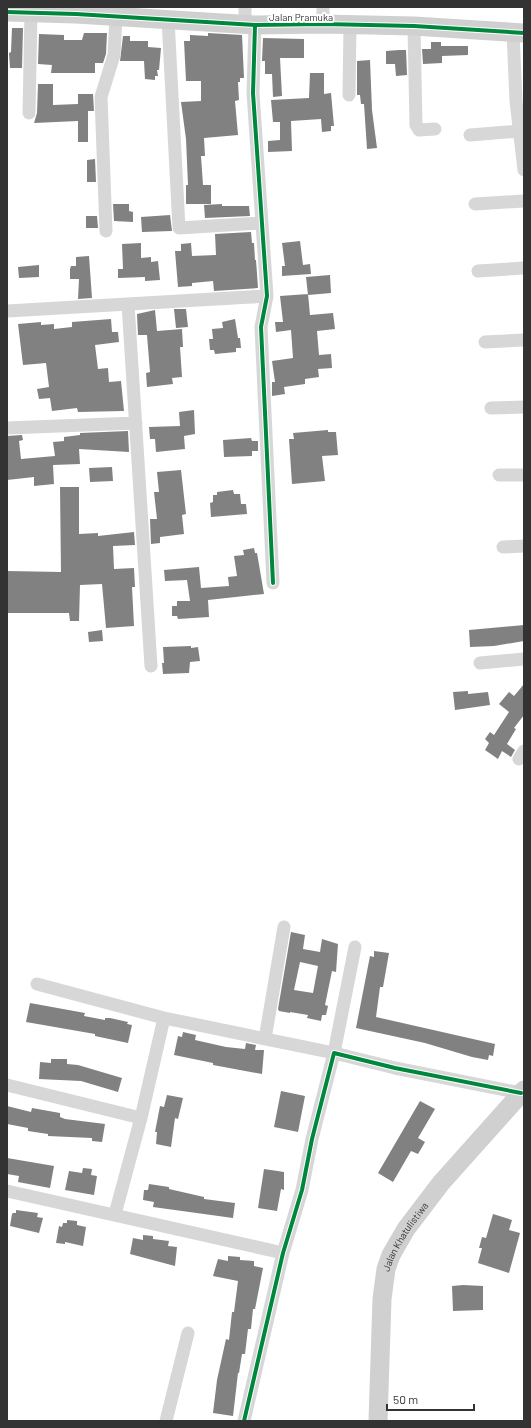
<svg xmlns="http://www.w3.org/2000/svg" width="531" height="1428" font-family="Barlow,sans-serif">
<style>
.building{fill:#818181;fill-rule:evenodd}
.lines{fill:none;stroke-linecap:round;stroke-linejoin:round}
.street{stroke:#d7d7d7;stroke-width:13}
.secondary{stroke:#d0d0d0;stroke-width:19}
.cycleway-casing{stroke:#fff;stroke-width:6}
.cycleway{stroke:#00873e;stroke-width:4}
.labels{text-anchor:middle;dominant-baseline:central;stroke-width:4;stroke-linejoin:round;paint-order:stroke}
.street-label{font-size:10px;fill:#333;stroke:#fff}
</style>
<rect width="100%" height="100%" fill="#fff"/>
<path class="building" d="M12,28H23L22,68H10L9,53L11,52Z
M84,33H107L106,54L103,63H95V73H51L52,65L38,64L39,34L64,35V40H82Z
M208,33L242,35L244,78H240V82H238L239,100L235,101L238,135L204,138L205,156H201L203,185H211V204H186V185H188L186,139L181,102L201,101V81H186L184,41H190V35L208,36Z
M123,36H130V41H148V47L161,48L159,70H157L158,76H155V80L145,79L144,61H120Z
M263,38L304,39V58H280L282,96L273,97L272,74H265V61H262Z
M431,42H441V46H468V55L442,56V63L423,64L422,49H431Z
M399,50H406L407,75L396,76L395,64H386V51Z
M370,60L372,110L377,148L367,149L364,104H361L360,95H357V61Z
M310,73H324V94L331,93L334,126H331V131L322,132L321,119L291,121L292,151L268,152V141L280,140V122H273L271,100L309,98Z
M38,84H53V105L78,104V94H93L94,111H88V142H78V121L34,123L37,113Z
M95,159L96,182H87V160Z
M113,204H129V211L133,212V222L114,221Z
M222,204V206H249L250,216L205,218L204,205Z
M170,215L172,231L142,232L141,217Z
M86,216H97L98,228H86Z
M251,232L252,243H254L255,260H256L258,288L214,291L213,281L192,283V286L178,287L175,251H181V244L191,243L192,256L216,255L215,234Z
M300,241L303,265L310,264L311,274L282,276V266H285L282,243Z
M141,243V258L151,257V262L158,261L160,280L145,281V277L118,278V269H123L122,244Z
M89,256L92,298L78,299L79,279H70V269L71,266H76V257Z
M39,265V277L19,278L18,267Z
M330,275L331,293L308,295L306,277Z
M308,294L310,315L333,313L335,329L317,331L319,355L331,354L332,368L318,369L319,377L305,379V384L284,387L285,394L272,396V382H275L272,361L293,358L291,330L276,332L275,322H283L280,296Z
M174,309H186L188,327L176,328Z
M155,310L157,331L182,329L183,347H180L182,377L172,378L173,384L147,387L146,373L150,372L147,335H138L137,314Z
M111,319L112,332H118L119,342L95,345L98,369L108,368L109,382L121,381L124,411L78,412L77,408L52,411L50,398L39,399L37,389L49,387L46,363L23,365L18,324L41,322V325L54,324V329L72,327V322Z
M235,319L238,338H240L241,348H236V352L215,354L214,350H210L209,339H213L212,329L223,328L222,322Z
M194,410L195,434L184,436L185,449L156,452L155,439H150L149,427L180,426L179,412Z
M328,430V432H336L338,455L322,456L325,481L292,484L289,439H294L293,433Z
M128,431L129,452L79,449L80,464L53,465L54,484L34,486V477L7,480V436L22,435L23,440L19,441L21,459L55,456L53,442L64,441V437L80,435V433Z
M251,438L252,441H258V451H252V456L224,457L223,440Z
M112,467L113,481L90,482L89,468Z
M181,470L186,514L182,515L184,534L160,537V543L151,544L150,519H157L154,492H159L157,472Z
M60,487H79V534L98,533V536L134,532L135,545L113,546L114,569L134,568L135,587H132L134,626L106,628L102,584L80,585L79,621H70L69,613H7V571L61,572Z
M233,490L234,494H240L241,504H246L247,514L211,517L210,503L213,502V495H217V492Z
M254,548L255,553H257L264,594L208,600L209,617L178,619L177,616H172V606H177V601H190L187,580L165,581L164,570L199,567L201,588L229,586L228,577L237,576L234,556L244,555L243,550Z
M524,625V641L494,646L470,647L469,630Z
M102,630L103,641L89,642L88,632Z
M191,646V648L198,647L200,661L190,662L189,673L163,674L162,663H164L163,647Z
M524,684V715L514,728L516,729L507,744L515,750L511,757L502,751L498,759L485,750L489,743L485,739L490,732L494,735L509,712L499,704L509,692L514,696Z
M468,691V694L488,692L490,705L455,710L453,692Z
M291,932L305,935L303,949L320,952L322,939L338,944L336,972L332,971L325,1005L328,1006L326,1015H322L321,1021L307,1018L308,1015L290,1012V1013L279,1011L278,1009ZM300,962L318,966L313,993L294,990Z
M374,951L389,953L383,987H380L376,1017L495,1044L493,1056L489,1055L488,1060L472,1057L425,1043L356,1028L370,956L374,957Z
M30,1003L85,1013L84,1016L105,1020V1018H110L128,1022L127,1024L132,1025L128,1043L95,1036V1034L26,1022Z
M183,1032L196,1035L195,1040L226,1047L245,1049L246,1043L256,1045L255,1050H264L262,1074L213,1065V1063L174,1055L178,1036L182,1037Z
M51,1059H67V1064L78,1065L122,1078L118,1092L81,1081L39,1079L40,1062L51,1063Z
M281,1091L305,1096L298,1132L274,1127Z
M167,1095L183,1098L178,1119L175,1118L171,1147L156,1144L157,1132H155L160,1106L164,1107Z
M420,1101L435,1109L418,1138L425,1142L418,1154L411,1151L393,1182L378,1173Z
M7,1106L31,1112L32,1108L60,1113V1117L65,1119L105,1124L102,1142L92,1141V1138L48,1136V1134L28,1131V1128L7,1124Z
M7,1158L54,1166L50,1188L18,1182L19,1176L7,1174Z
M83,1168L92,1169L91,1175L97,1176L94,1195L65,1190L69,1171L82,1173Z
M264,1169L284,1172V1190L281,1189L277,1211L258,1208Z
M149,1184L169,1187V1189L204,1197V1199L235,1203L233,1218L153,1207L154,1202L143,1200L144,1190H148Z
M16,1210L38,1213L37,1217L43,1218L39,1233L10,1226L12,1214L13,1213H16Z
M493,1214L512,1220L509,1230L520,1233L509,1273L478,1263L482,1248H479L482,1237L486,1238Z
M67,1220L77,1221V1225L86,1227L83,1246L65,1242V1244L56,1243L59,1226L62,1227L63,1223H67Z
M143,1235L153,1236V1239L169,1241L168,1246L177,1247L175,1266L130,1254L133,1238L143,1240Z
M228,1256L240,1257V1260L254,1261V1266L263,1268L255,1309H253L251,1329H248L245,1354H242L239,1373H238L233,1416L213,1413L217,1380L226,1339L229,1340L232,1312H234L238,1281L213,1276L218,1259L228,1261Z
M463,1285L483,1286V1310L453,1311L452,1286Z"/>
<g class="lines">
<path class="street" d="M245,7V24
M168,19L179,228L261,223
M323,24V7
M255,25L253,93L267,296L261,327L273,583
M414,26L416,125L419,130L435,129
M513,32L516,101L524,170
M349,95L350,25
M29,113L31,13
M470,135L519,131
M475,204L524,201
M106,231L101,97L114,55L116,16
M478,271L524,268
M128,304L151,666
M7,311L267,296
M485,342L524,340
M491,408L524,407
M7,428L136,423
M499,475H524
M503,547L524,546
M480,663L524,659
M519,759L524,751
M37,984L164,1018L334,1053L355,947
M265,1039L284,927
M7,1085L141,1118
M7,1191L283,1253
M115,1214L141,1118L164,1018
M166,1421L188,1333
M244,1421L283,1253L302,1190L312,1139L334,1053L395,1068L521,1093"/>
<g class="secondary">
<path d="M7,12L76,14L255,25L323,24L414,26L524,33"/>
<path id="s1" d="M378,1421L382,1299L386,1269L391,1255L406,1229L441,1183L524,1090"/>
</g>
<g class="cycleway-casing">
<path id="cycleway" d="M7,12L76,14L255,25L323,24L414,26L524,33
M255,25L253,93L267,296L261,327L273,583
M244,1421L283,1253L302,1190L312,1139L334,1053L395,1068L521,1093"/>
</g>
<use href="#cycleway" class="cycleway"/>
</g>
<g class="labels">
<g class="street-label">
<text x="301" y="17">Jalan Pramuka</text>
<text stroke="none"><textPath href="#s1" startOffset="190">Jalan Khatulistiwa</textPath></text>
</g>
</g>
<rect width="531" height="1428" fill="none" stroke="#333333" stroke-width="16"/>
<path d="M387 1404v6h87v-6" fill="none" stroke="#333333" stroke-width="2"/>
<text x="393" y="1404" font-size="12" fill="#333333" stroke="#ffffff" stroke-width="3" paint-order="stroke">50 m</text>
</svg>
